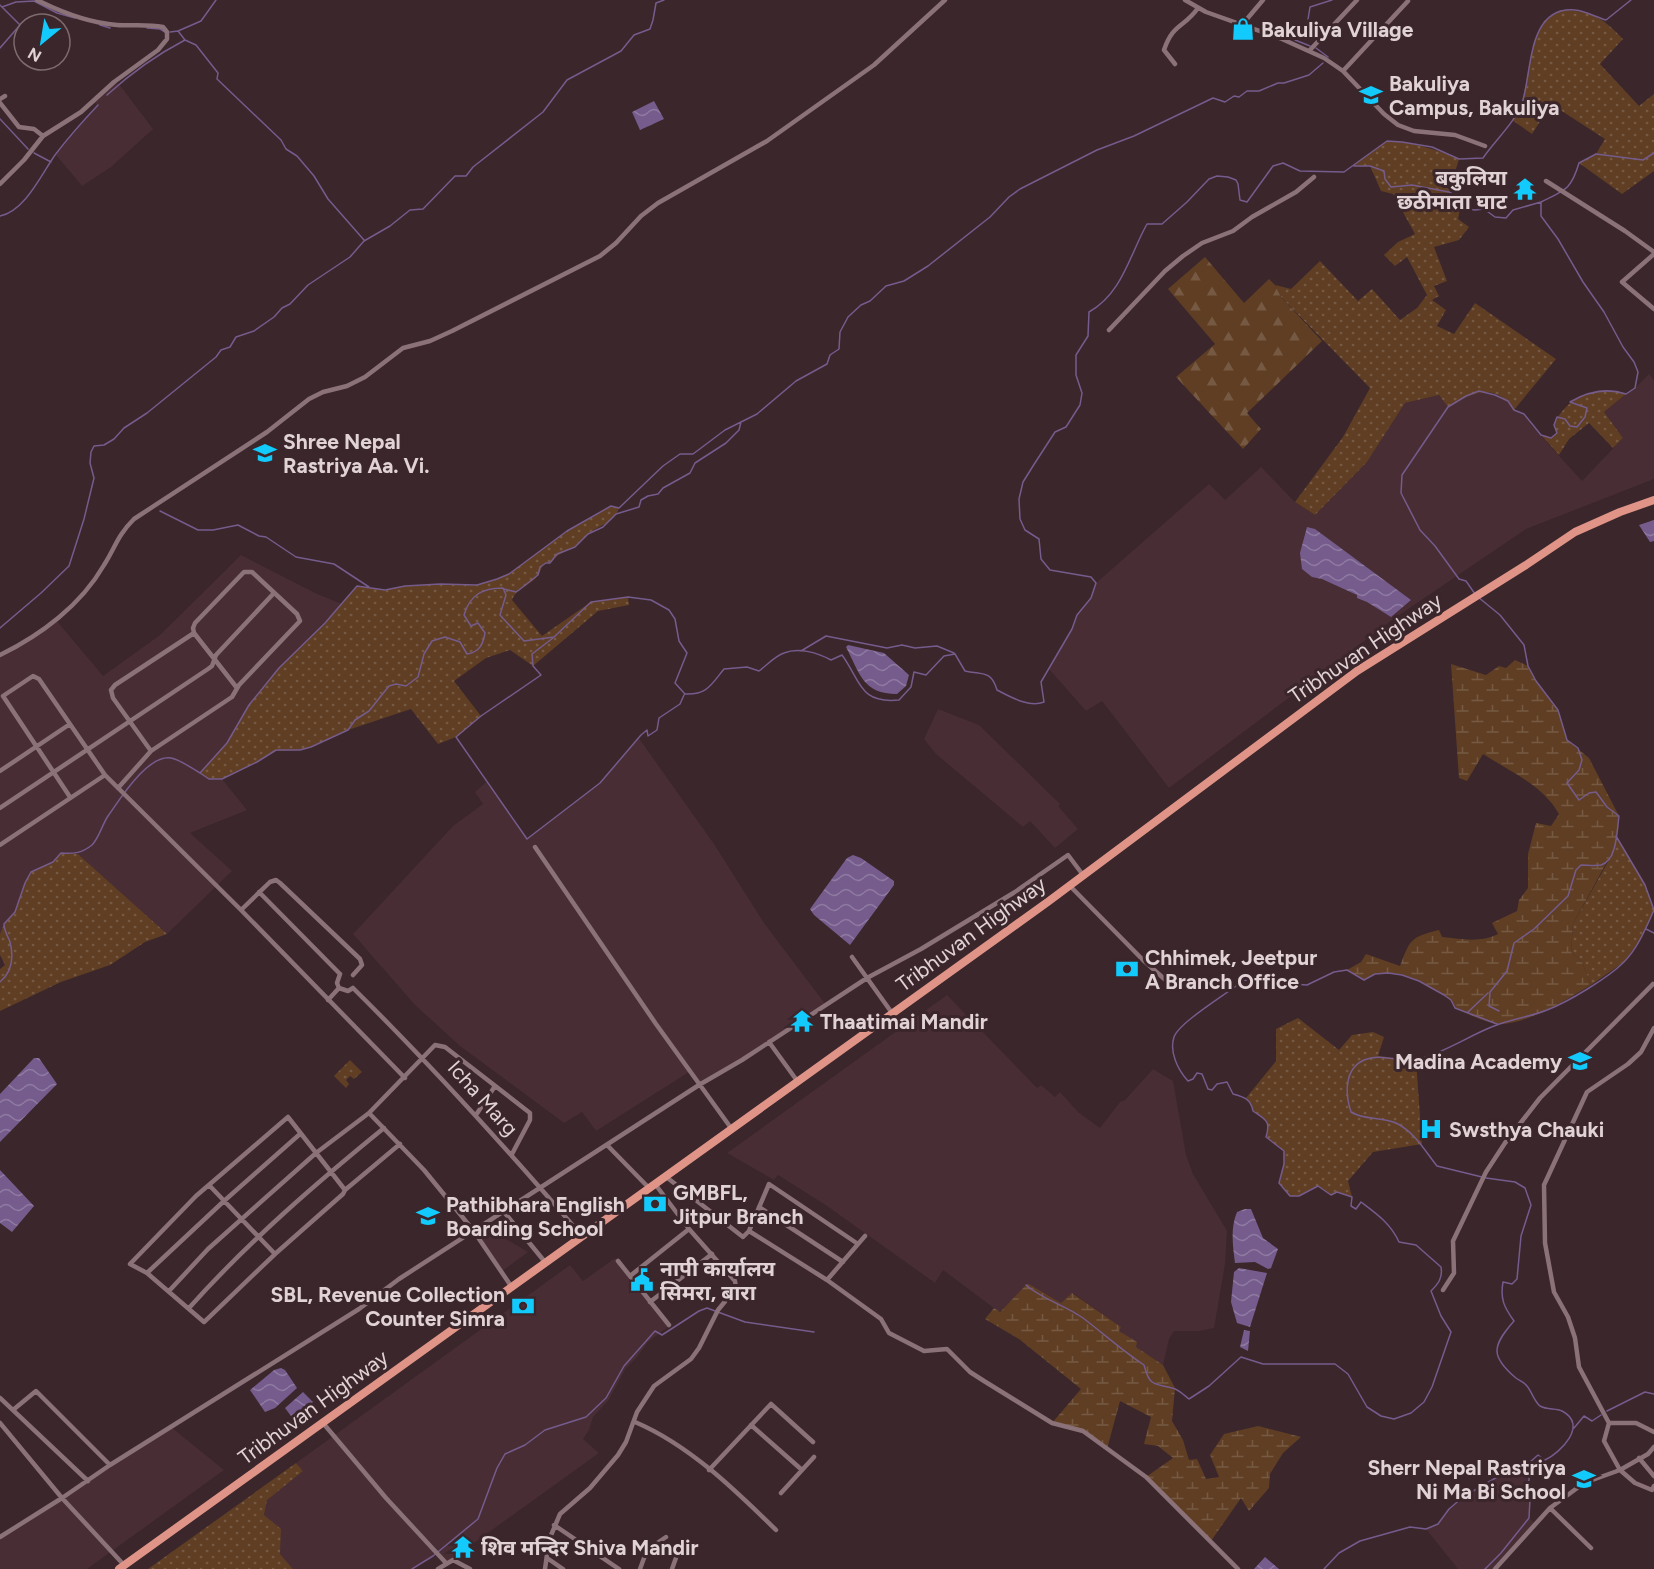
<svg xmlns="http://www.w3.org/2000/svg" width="1654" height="1569" font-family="Figtree,'Noto Sans Devanagari',sans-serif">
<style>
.built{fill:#482d34}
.grass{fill:url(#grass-dots)}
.forest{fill:url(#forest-firs)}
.wetland{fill:url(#wetland-marsh)}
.water{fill:url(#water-waves)}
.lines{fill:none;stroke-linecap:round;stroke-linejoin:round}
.stream{stroke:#755c8d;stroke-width:1.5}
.minor{stroke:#8b7278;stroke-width:4.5}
.trunk{stroke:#e09487;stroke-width:8}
.labels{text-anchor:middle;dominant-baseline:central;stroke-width:6;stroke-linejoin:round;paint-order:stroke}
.poi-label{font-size:21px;font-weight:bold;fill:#e1d2d5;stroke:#3a262b;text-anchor:start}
.street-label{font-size:21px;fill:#e1d2d5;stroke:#3a262b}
</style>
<defs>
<pattern id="grass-dots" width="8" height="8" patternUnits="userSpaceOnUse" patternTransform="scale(1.5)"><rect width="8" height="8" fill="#5f3e23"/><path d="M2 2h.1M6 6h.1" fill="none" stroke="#765942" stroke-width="1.8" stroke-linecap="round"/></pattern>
<pattern id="forest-firs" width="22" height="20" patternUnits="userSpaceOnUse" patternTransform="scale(1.5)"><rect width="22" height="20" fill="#5f3e23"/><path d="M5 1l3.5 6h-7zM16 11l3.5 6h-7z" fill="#765942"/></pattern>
<pattern id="wetland-marsh" width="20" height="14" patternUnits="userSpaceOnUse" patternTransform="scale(1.5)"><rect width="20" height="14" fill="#5f3e23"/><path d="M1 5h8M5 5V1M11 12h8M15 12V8" fill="none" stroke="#765942"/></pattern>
<pattern id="water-waves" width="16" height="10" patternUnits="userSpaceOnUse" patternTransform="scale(1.5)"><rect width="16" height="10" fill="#755c8d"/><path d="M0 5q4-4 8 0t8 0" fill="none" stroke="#8f7aa1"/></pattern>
</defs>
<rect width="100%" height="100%" fill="#3a262b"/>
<path class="built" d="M114,82L119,84L153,129L111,167L82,186L56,155L97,105L93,101Z
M1649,374L1654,380V479L1526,529L1392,620L1169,788L1102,701L1086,711L1049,669L1072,629L1077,615L1091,598L1096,583L1209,484L1225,500L1261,467L1295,502L1315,515L1367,462L1405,403L1439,395L1448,407L1466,396L1479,391L1495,395L1508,401L1514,410L1524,414L1531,425L1582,481L1623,438L1604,412L1626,394L1635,388Z
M241,555L315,593L342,604L279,668L249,705L227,743L200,773L215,780L222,779L247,810L190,833L232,871L167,934L78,854L62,853L53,862L31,872L25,883L15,912L4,924L0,934V655L56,620L103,676L160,635Z
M938,709L979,725L1060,804L1058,806L1078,829L1055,848L1030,821L1023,827L936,754L924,739Z
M638,737L714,844L764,923L826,1005L699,1085L689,1072L596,1131L582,1112L564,1123L460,1046L415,1005L353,934L453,826L483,804L475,792L486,782L527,838L600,783Z
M947,995L1037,1088L1041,1085L1055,1097L1060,1092L1078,1112L1100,1128L1120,1102L1125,1100L1153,1069L1173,1081L1186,1155L1193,1174L1227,1231L1225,1264L1214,1328L1199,1331H1174L1169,1339L1163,1365L1135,1347L1119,1330L1121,1327L1073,1293L1061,1303L1029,1284L999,1312L943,1270L935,1283L827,1206L778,1175L774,1180L727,1153Z
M482,1225L528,1252L501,1272L473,1230Z
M615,1258L668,1327L648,1342L637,1357L626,1368L608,1401L593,1417L589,1430L583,1439L599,1453L446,1563L435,1552L433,1556L412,1569H293L280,1554L264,1516L266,1500L303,1471L296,1463L570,1265L583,1281Z
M171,1427L224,1470L87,1569H0V1537Z
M1530,1462L1529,1480L1524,1497L1530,1499L1529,1518L1535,1523L1495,1569H1458L1426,1529L1438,1524L1449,1509L1463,1497L1517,1465Z"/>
<path class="grass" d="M1560,10C1591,10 1603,18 1623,39L1600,64L1639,106L1654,94V171L1622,194L1579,163L1596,154L1605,139L1551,104L1532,134L1512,120L1522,103L1534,41L1544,21Z
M1387,141C1413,142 1435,149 1459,159L1449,192C1460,198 1461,207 1458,219L1469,227L1459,240L1434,247L1447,281L1434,286L1439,296L1432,300L1446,310L1437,326L1454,334L1475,303L1556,359L1514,410C1495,381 1471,393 1448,407L1439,395L1405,403L1367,462L1315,515L1295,502L1343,437L1370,388L1281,297L1275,285L1291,289L1320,261L1358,301L1372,289L1400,320L1417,308L1427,295L1407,257L1395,266L1384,255L1398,242L1415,234L1393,194L1381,191L1370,166H1353Z
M1602,390L1616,391L1626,394L1604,412L1623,438L1613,448L1589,423L1569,439L1559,455L1541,435L1551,438L1557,433L1554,425C1563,404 1580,394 1602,390Z
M611,506L619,508C612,526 599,524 587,535C583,538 581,542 577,545C567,553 560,551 550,563H546C540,567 542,570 538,575C531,586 518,586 512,600L542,636L591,602L628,597L629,605L598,611L533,666L510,650L486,658L454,681L481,716L456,737L438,744L411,709L348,730L311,747L300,750L276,751L257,762L222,779H209L200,773L227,743L249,705L279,668L325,623L357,586L385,590L405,586L440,584L477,585L497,579L509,574L567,531Z
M1616,835L1645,885L1654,910L1640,940L1624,962L1591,985L1582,962L1571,952L1573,924L1609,860L1615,847Z
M61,853L78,854L167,934L145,942L110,965L61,982L0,1011V969L5,965L0,955V934L4,924L15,912L26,880L31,872L53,862Z
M1298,1018L1339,1050L1352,1035L1373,1032L1384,1037L1378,1056L1416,1060L1422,1144L1373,1152L1348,1181L1352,1197L1337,1192L1331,1195L1318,1186L1299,1196H1290L1279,1183L1284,1164V1151L1266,1137C1271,1121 1266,1120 1253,1111L1252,1104L1246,1098L1276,1061V1029Z
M350,1060L362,1072L354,1079L350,1076L346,1080L349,1084L346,1088L334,1076Z
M296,1463L303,1471L267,1500L264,1515L281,1529L280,1554L293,1569H148Z"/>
<path class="forest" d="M1205,257L1244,303L1269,279L1275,285L1281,297L1322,341L1247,413L1261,429L1243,449L1176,377L1215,344L1168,289Z"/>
<path class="wetland" d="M1515,660L1528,666L1536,681L1558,710L1567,740L1589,758L1619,816L1615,847L1573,924L1571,952L1582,962L1591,985C1567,999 1527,1025 1498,1024C1489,1024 1463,1012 1455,1008L1451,1000L1444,995L1419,981L1402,975L1389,973L1375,974L1364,980L1347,970L1361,962L1366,954L1400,966C1410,940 1410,937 1439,930L1442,937C1462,939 1480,943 1498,934L1492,923L1517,911L1519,900L1528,888V854L1536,823L1551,826L1559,814C1543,785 1509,771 1483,754L1467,781L1459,778L1451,664L1486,675L1499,666L1506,668Z
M1029,1284L1061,1303L1072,1293L1121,1327L1119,1331L1137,1342L1136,1347L1163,1365L1175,1388L1172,1421L1183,1440L1189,1460L1197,1459L1206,1479L1219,1477L1210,1455L1224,1434L1258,1426L1301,1437L1283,1453L1270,1474L1269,1488L1249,1511L1241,1498L1211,1541L1146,1477L1173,1458L1158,1446L1144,1444L1151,1417L1120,1401L1107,1449L1083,1431L1052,1423L1081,1389L1019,1339L985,1319L994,1308L1000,1312L1026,1285Z"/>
<path class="water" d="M654,101L664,119L640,130L632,112Z
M1654,520V541L1650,542L1639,525Z
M1307,527L1315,529L1411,600L1391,617L1367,602L1357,598V595L1322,579L1312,577L1302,569L1300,553Z
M848,645L884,653L909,675L906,686L897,694C863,694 860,674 846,647Z
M853,855L861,858L894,881V885L850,945L814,915L810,909L847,858Z
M34,1058H39L57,1084L0,1142V1094Z
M0,1170L34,1206L12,1232L0,1223Z
M1245,1209H1251L1263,1238L1278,1249L1271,1268L1268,1269L1255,1262L1235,1263C1233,1246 1230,1229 1237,1212Z
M1239,1268L1267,1273L1250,1327L1237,1323L1231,1302L1234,1272Z
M1244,1330L1250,1331L1248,1351L1240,1347Z
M281,1368L285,1370L297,1388L275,1408L265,1412L250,1390L274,1370Z
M303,1392L313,1402L296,1416H291L285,1408Z
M1265,1557L1279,1569H1254Z"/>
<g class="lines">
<path class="stream" d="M216,0L201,21L178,31L185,40L196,45L218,73L217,79L281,140L286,149L297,156L314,176L328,199L364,240
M0,5L20,25L0,48
M2,7L16,2L34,1L57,13L75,18
M100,25L110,28
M147,28L160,29L165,32
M170,32L178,31
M1310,46L1295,40L1299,34L1306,32L1310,7L1332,0
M1316,48L1328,57
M107,95C130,74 158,54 185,40
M0,119L28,149
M34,153L51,162
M1354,166H1370L1384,171L1385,179L1391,187L1412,185L1449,192L1455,195L1461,208L1475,210L1484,209L1495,217L1506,218L1513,210L1541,202
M0,216C25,211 41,175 55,155C68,138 83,121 98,105
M160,511L198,530H213L238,525L259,536L266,537L296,557L334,564L369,587
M504,589L516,592L519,590L538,575L540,567L546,563H550L557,554L575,547L588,534L603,527L616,514L639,507L641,500L648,496L658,494L663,488L690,473L695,463L726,443L739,430L741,422
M1475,594L1466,581L1459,579L1435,546L1420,530L1401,493L1402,475L1448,407L1466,396L1479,391L1495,395L1508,401L1514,410L1524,414L1541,435L1551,438L1557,433L1554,425L1557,417L1565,419L1570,426L1577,427L1585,417L1587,408L1570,402C1587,392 1605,387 1626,394L1635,388L1638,372L1634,362L1623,347L1604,312L1583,282L1558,239L1541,216V202C1565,190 1571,190 1579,163L1596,154L1643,160L1654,153
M1478,597L1500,615L1524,645L1528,666L1536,681L1558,710L1567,740L1578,748L1582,760L1579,770L1567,783L1579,800L1589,793L1596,792L1607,807L1619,816C1617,830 1617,861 1601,865C1595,866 1587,865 1581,865L1576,870L1568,896L1534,929L1514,943L1507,971L1490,992L1489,1006L1499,1011
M0,628L41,593L69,566L84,519L94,478L90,463L91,452L94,446L104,445L114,439L124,428L147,413L216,357L221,350L230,347L236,337L254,331L274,317L282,308L290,304L308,285L350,257L364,241L390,226L410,210L423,209L455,176H466L473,167L543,112L567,80L621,51L634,35L650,29L653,20L656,3L664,0
M553,638L532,654L533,666L541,675L481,716L456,737L527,839L600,783L641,735L647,730L648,736L657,730L659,718L680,704L684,695
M801,651L826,636L887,648L902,645L915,648L937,646L954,653
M200,773L209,779H222L257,762L276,750H300L311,747L348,730L355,720L369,711L389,686L396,684L406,686L418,677L424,654L432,641L445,637L460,642L467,654C480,652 483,644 485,633L478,623L471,626L464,615C470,595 482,588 503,588L506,595L500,615L524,641L554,637L591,602L628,597L651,600L669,610L675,619L679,641L687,653L675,683L685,694C707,695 711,685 724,669L747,667L759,671C767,665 775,656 784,653C799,647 818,653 831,660L842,655C861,681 859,704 899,700L911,687L914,672L926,675L944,656L955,654L965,671C983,675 991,670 997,690C1011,697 1029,708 1044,702L1041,682L1072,629L1077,615L1091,598L1096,583L1091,577L1050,570L1041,559L1039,539L1025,530L1020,519L1019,499L1023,482L1033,466L1055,432L1066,427L1080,405L1082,393L1076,375V355L1088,336L1089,312C1122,294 1130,254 1147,224H1162L1187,202L1209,179L1217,176L1228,177L1236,180L1238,184L1240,200L1247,202L1273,166L1283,163L1300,171L1344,172L1387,141L1402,142L1432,147L1459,159L1483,158C1495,140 1517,121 1523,100C1532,69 1528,6 1575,10C1585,11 1596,17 1606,20L1631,0
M1646,929L1654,933
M0,982C12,972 14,958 10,942C8,936 4,931 4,924L15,912L25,883L31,872L53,862L61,853C74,854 82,853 92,845C99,838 102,825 108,816C120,799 148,754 171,758C181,760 191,768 200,773L227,743L249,705L279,668L325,623L357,586L385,590L405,586L440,584L477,585L497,579L509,574L567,531L611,506L619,508L663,466L680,454H693L725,430L757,414L796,381L827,364L830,355L839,349L840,332L848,317L861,305L870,301L886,286L904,281L928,266L990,217L1009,197L1020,189L1097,150L1134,136L1213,98L1225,102L1234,96L1239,97L1247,91H1259L1278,83H1284L1309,75L1323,63
M1468,1012L1488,993
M1482,1177L1437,1166C1425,1151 1416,1134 1398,1124C1383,1116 1365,1121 1351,1112C1345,1094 1344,1069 1364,1060C1382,1052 1401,1064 1419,1059C1446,1052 1468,1036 1494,1026C1511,1019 1530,1017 1547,1010C1568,1002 1608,978 1624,962C1638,948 1646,928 1654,910L1645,885L1616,836
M1026,1285C1043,1300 1065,1305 1083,1318C1104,1334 1123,1351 1144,1365C1150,1387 1153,1383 1172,1388C1178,1389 1184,1395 1189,1399L1209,1386L1241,1357L1263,1364H1335L1348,1374L1367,1407L1381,1416L1394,1419L1411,1413L1424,1402L1432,1387L1451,1332L1441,1316L1431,1291C1438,1284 1443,1278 1441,1267L1416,1245L1399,1242C1391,1224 1377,1214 1361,1202L1356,1209L1351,1206L1352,1197L1337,1192L1331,1195L1318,1186L1299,1196H1290L1279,1183L1284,1164V1151L1266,1137C1271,1121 1266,1120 1253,1111C1251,1099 1244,1097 1233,1094L1227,1082L1217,1084L1212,1090L1208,1089L1202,1074L1197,1073L1193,1079L1188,1081C1178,1070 1169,1052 1174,1037C1179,1022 1230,992 1244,980L1263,982L1277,990L1293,984L1307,985L1334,972L1347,970L1364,980L1375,974L1388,973L1402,975L1419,981L1444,995L1451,1000L1455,1008L1497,1024
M1607,1411L1645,1392L1654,1394
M1574,1428L1584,1416L1592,1421L1601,1415
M412,1569L433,1556L478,1519L497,1468L505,1454L525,1445L545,1430L586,1417L606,1398L624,1366L655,1331L662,1335L699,1311L707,1308L745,1322L814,1332
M1324,1569L1339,1553L1360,1541L1410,1527L1426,1529L1438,1524L1449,1509L1463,1497L1516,1466L1529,1462
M1485,1569L1501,1553L1529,1518L1530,1499L1524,1497L1529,1480L1530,1462L1538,1455L1545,1460C1560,1453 1589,1425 1562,1411C1556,1408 1547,1410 1540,1406C1534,1401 1532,1392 1527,1386C1525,1383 1520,1381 1516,1378C1490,1356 1492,1346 1514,1321C1504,1307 1500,1299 1503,1282L1512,1284L1517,1279L1521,1236L1531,1205L1525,1188L1515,1182L1486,1178"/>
<path class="minor" d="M1185,0L1206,12L1282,39L1324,58L1343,71L1384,114L1398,125L1414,131L1455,135L1485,146
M1241,26L1263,0
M1310,50L1357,0
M1175,64L1164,50C1173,23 1184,28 1198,8
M1343,71L1408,1
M0,99L5,96
M0,103L19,127L34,129L43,136
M1546,181L1625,231L1654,252
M0,184L24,160L43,136L81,112L114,82L158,50L167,39V32L163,27C148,24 133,26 117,25C90,23 61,12 37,0
M1654,254L1622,282L1654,309
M1109,330L1165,271L1183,256L1202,243L1233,231L1252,217L1296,192L1314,177
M0,655C41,635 81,605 104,565C116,546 117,536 134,519L267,432L309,399L323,392L347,386L365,377L403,348L430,341L452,331L600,256L616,243L641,216L658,203L767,141L874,65L945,0
M151,751L113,698L111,690L115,685L194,633
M0,771L70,724
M118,788L151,751L232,697L239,685L300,621L297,614L252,572H244L195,623L193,628L194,633L237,688
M70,797L3,696L33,676L39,679L105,775L241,910L405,1078
M0,808L208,669L212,666L216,655L274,593
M0,845L105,775
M535,847L656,1024L731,1128
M1070,886L1143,960L1170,984
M259,892L340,974
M241,910L270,882L276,880L280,883L360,959L362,965L353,975
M852,957L892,1013
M339,988L337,983L340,974
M339,988L348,991L353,988
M353,988C433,1067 508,1150 581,1235
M328,1000L339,988
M769,1042L798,1082
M369,1113L424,1170L473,1230L511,1286
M476,1115L495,1086
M607,1145L649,1188
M665,1176L743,1237L749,1231L827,1280L881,1319L889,1333L924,1351L947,1349L970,1372L984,1381L1052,1423L1083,1431L1146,1477L1238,1569
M209,1185L275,1254
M345,1190L343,1194L275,1254L204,1322L147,1273L130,1264L196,1196L288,1117L345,1190L400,1144
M759,1207L843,1262
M504,1212L545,1262
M749,1231L769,1184L858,1244
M618,1261L669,1325
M147,1273L224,1201L300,1134
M630,1276L689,1229
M827,1280L865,1236
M1443,1290L1454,1273L1453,1241L1486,1172L1505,1143L1540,1098L1653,984
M169,1291L208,1249L316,1153L369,1113L435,1045L445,1047L530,1113V1120L512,1154
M650,1302L712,1254
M189,1308C248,1242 315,1184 384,1128
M0,1398L88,1481
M13,1410L36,1391L110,1465
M635,1422C689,1445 734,1489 776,1530
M0,1423L62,1498L124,1565
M323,1423L386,1498L446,1563
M1609,1423H1636L1654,1432
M751,1425L802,1470
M1654,1447L1648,1454L1620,1470L1635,1483L1652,1490L1654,1486
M1639,1458L1654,1476
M709,1470L771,1404L813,1442
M781,1493L814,1457
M1550,1508L1591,1548
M554,1525L619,1569
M0,1537L62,1498L110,1465L359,1309L399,1279L699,1085L742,1060L867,978L921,949L1015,892L1068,855L1083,875
M547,1558L563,1569
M438,1569L453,1560L470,1569
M545,1569L549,1540L560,1514L590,1488L618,1455L626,1442L637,1412L654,1386L691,1359L699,1348L718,1310L736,1288L735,1281L689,1229L655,1184
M640,1569L647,1550L666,1537
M672,1569L677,1555
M1495,1569L1550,1508L1584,1483L1620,1470L1604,1441L1609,1423L1579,1367L1575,1338L1568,1317L1554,1292L1545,1243L1544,1185L1587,1092L1628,1064L1641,1052L1654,1028"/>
<path class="trunk" d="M119,1569L1049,901L1357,671L1526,565L1575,532L1620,512L1654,500"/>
</g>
<defs>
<g id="shop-bare" transform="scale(1.8)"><path d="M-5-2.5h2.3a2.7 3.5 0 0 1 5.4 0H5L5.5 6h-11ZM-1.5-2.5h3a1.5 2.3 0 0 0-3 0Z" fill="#12cafb" stroke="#3a262b" stroke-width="2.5" paint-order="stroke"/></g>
<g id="school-bare" transform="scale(1.8)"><path d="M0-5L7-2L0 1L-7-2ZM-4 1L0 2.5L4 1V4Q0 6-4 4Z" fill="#12cafb" stroke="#3a262b" stroke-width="2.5" paint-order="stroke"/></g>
<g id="temple-bare" transform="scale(1.8)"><path d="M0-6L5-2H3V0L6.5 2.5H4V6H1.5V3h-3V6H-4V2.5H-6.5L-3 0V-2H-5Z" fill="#12cafb" stroke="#3a262b" stroke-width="2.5" paint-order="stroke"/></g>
<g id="bank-bare" transform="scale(1.8)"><path d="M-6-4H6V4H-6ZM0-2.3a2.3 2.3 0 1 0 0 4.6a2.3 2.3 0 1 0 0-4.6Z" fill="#12cafb" stroke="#3a262b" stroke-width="2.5" paint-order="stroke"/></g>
<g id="hospital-bare" transform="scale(1.8)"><path d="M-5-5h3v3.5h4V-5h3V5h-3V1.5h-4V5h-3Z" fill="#12cafb" stroke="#3a262b" stroke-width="2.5" paint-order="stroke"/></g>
<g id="civic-bare" transform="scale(1.8)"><path d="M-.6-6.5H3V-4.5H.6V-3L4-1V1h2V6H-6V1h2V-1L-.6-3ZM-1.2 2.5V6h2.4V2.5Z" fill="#12cafb" stroke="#3a262b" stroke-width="2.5" paint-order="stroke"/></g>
</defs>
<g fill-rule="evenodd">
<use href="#shop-bare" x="1243" y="29"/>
<use href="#school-bare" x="1371" y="95"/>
<use href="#temple-bare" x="1525" y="189"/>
<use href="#school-bare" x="265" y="453"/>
<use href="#bank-bare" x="1127" y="969"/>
<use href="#temple-bare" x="802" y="1021"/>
<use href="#school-bare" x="1580" y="1061"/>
<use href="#hospital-bare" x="1431" y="1129"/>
<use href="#bank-bare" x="655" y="1204"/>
<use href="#school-bare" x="428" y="1216"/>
<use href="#civic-bare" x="642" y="1280"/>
<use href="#bank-bare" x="523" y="1306"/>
<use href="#school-bare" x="1584" y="1479"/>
<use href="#temple-bare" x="463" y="1547"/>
</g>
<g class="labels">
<g class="poi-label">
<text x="1261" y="29">Bakuliya Village</text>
<text x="1389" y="83">Bakuliya<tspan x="1389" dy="24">Campus, Bakuliya</tspan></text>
<text x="1507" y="177" text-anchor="end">बकुलिया<tspan x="1507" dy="24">छठीमाता घाट</tspan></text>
<text x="283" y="441">Shree Nepal<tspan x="283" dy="24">Rastriya Aa. Vi.</tspan></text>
<text x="1145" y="957">Chhimek, Jeetpur<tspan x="1145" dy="24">A Branch Office</tspan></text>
<text x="820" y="1021">Thaatimai Mandir</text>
<text x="1562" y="1061" text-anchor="end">Madina Academy</text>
<text x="1449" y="1129">Swsthya Chauki</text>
<text x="673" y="1192">GMBFL,<tspan x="673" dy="24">Jitpur Branch</tspan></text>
<text x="446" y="1204">Pathibhara English<tspan x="446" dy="24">Boarding School</tspan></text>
<text x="660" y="1268">नापी कार्यालय<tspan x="660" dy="24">सिमरा, बारा</tspan></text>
<text x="505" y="1294" text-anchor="end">SBL, Revenue Collection<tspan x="505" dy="24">Counter Simra</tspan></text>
<text x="1566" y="1467" text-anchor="end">Sherr Nepal Rastriya<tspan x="1566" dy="24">Ni Ma Bi School</tspan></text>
<text x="481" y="1547">शिव मन्दिर Shiva Mandir</text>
</g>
<g class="street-label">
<text transform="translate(1365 648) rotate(-34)">Tribhuvan Highway</text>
<text transform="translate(971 934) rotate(-36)">Tribhuvan Highway</text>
<text transform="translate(483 1098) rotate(48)">Icha Marg</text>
<text transform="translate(313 1407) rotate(-36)">Tribhuvan Highway</text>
</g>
</g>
<g transform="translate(42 42) rotate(210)"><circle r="28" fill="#3a262b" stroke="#7d6b6f" stroke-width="1.5"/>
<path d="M0-4.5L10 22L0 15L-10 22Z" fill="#12cafb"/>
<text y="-9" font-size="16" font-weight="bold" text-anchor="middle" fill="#e1d2d5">N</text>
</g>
</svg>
